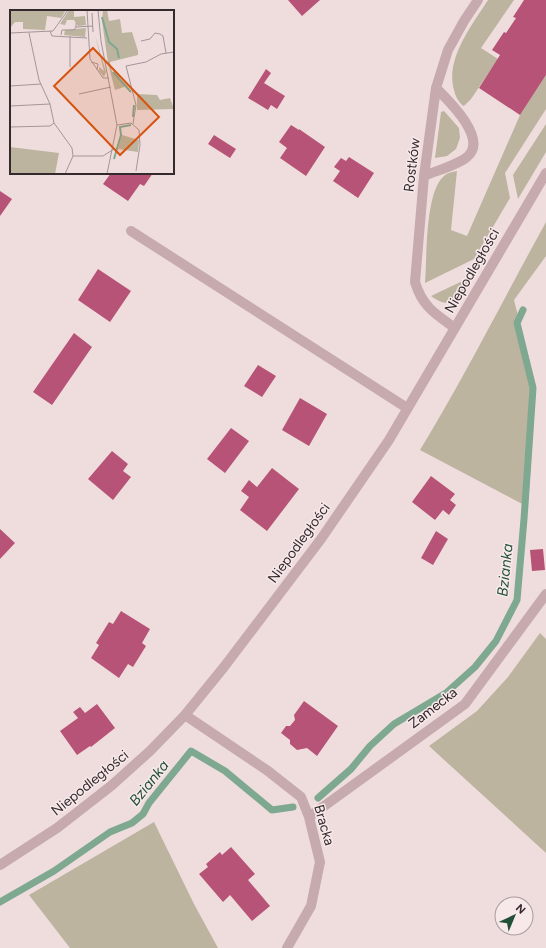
<svg xmlns="http://www.w3.org/2000/svg" width="546" height="948" font-family="Figtree,sans-serif">
<style>
.green{fill:#bcb49f}
.lines{fill:none;stroke-linecap:round;stroke-linejoin:round}
.stream{stroke:#7fa891;stroke-width:7}
.building{fill:#b75377}
.minor{stroke:#c6aaae;stroke-width:10}
.labels{text-anchor:middle;dominant-baseline:central;stroke-width:3;stroke-linejoin:round;paint-order:stroke}
.street-label{font-size:14px;fill:#34292c;stroke:#f7e9ea}
.water-label{font-size:15px;font-style:italic;fill:#235038;stroke:#f7e9ea}
.inset-river{fill:none;stroke:#7fa891;stroke-width:2}
.inset-road{fill:none;stroke:#a49597;stroke-width:1}
.view{fill:#d6540f;fill-opacity:0.15;stroke:#d6540f;stroke-width:2}
.inset-edge{fill:none;stroke:#34292c;stroke-width:2}
</style>
<rect width="100%" height="100%" fill="#efddde"/>
<path class="green" d="M488,0H514L481,48L498,59L471,99L465,105L463,106C458,101 455,96 454,90C445,59 472,25 488,0Z
M546,75V109L505,173L510,198L474,259L425,283C427,258 425,194 443,177C446,173 452,172 457,171L451,230L467,236L520,115Z
M444,111L459,128L460,138L456,149L447,156L435,158L441,112Z
M546,124V152L518,199L513,175Z
M546,222V256L514,300L536,386L528,507L420,450C465,376 504,298 546,222Z
M473,276C462,295 454,313 431,296Z
M540,633L546,639V853L429,746L477,711L508,677Z
M154,822L194,904L218,948H70L29,895Z"/>
<g class="lines">
<path class="stream" d="M318,798L351,769L370,746L394,724L446,693L475,667L496,641L517,600L524,519L533,388L517,323L523,310
M0,902L54,871L110,832L132,823L143,814L149,803L191,751L225,771L272,810L293,807"/>
</g>
<path class="building" d="M288,0H320L302,16Z
M524,0H546V75L520,115L479,88L500,55L492,50L504,32L506,33L516,18L513,17Z
M266,69L271,73L264,83L285,96L277,109L271,105L268,110L248,98Z
M291,125L299,130V129L325,147L306,176L280,158L287,148L279,142Z
M214,135L236,149L230,158L208,144Z
M349,157L374,173L358,198L333,181L340,171L334,167L341,158L346,161Z
M111,173H153L144,186L140,184L128,201L103,184Z
M0,191L12,199L0,216Z
M98,269L131,291L110,322L78,300Z
M74,333L92,347L52,405L33,392Z
M258,365L276,376L262,397L244,386Z
M300,398L327,414L309,446L282,430Z
M231,428L249,441L225,473L207,459Z
M112,451L128,464L123,471L131,477L113,500L88,479Z
M272,468L299,489L267,531L240,510L249,497L241,491L249,480L257,487Z
M431,476L455,494L450,500L456,505L449,515L443,510L435,520L412,502Z
M0,529L15,543L0,559Z
M436,531L448,539L433,565L421,558Z
M543,549L545,570L532,571L530,550Z
M121,611L150,629L142,643L146,646L133,667L128,664L119,678L91,658L99,645L96,643L109,622L113,624Z
M304,701L338,726L317,756L307,748L297,750L290,744V740L281,733L286,726H290L295,720L294,715Z
M97,704L115,728L91,747L90,746L77,755L60,731L78,718L73,712L80,707L85,713Z
M231,847L255,874L248,880L270,906L252,921L230,895L223,902L199,874L208,867L206,864L220,852L222,855Z"/>
<g class="lines">
<path class="minor" d="M424,176C435,171 458,165 467,157C489,139 448,100 436,88
M131,231L407,408
M455,328C435,314 422,306 415,282L424,176L436,88L448,50L464,21L478,0
M185,715L268,771L301,797L309,817L320,862L311,906L287,948
M309,817L465,704L546,594
M0,865L57,828L111,786L150,751L185,715L224,667L321,539L389,440L546,173"/>
</g>
<g class="labels">
<g class="street-label">
<text transform="translate(412 165) rotate(-83)">Rostków</text>
<text transform="translate(472 271) rotate(-60)">Niepodległości</text>
<text transform="translate(299 543) rotate(-54)">Niepodległości</text>
<text transform="translate(433 708) rotate(-38)">Zamecka</text>
<text transform="translate(90 783) rotate(-39)">Niepodległości</text>
<text transform="translate(324 825) rotate(74)">Bracka</text>
</g>
<g class="water-label">
<text transform="translate(505 570) rotate(-84)">Bzianka</text>
<text transform="translate(149 783) rotate(-51)">Bzianka</text>
</g>
</g>
<g transform="translate(10 10)">
<rect width="164" height="164" fill="#efddde"/>
<path d="M0,0H56L51,8L37,6L35,20L13,19V12H5L0,18ZM59,0H64V7L75,6L76,15L68,16L64,10H57L55,15L50,14ZM93,0H97L99,11L110,9L112,23L122,22L128,41V45L100,52L102,62L117,76L105,80L98,53L92,11ZM76,18L75,27L54,25L55,20ZM85,25L96,62L94,67L89,61V57L94,61ZM127,84L147,85L150,90L160,88L164,99L127,100ZM112,125L129,130L128,142L108,139ZM0,137L49,143L45,164H0Z" fill="#bcb49f"/>
<path class="inset-river" d="M92,7L99,32L107,39L109,48M103,62L121,82M123,107L124,95M104,149L111,125L110,117L121,115"/>
<path class="inset-road" d="M77,0L80,49L93,68H99M88,0L91,31L107,115L97,164M82,3L83,22M66,13V17L83,16M40,21L42,26L77,28M0,23L43,21L58,0M19,23L29,70L40,94L44,113L62,138L63,146L55,164M51,25L52,20H64L66,17M131,31L140,29L145,23L150,24L153,26L156,43M81,52L88,54L87,60M60,57V26M0,76L31,74M69,84L101,77M0,96L40,94M123,114L126,95L116,56L136,52L151,44L164,42M107,115L121,113L129,120L130,135L126,161M0,117L40,116L44,113M63,146H93L104,139"/>
<path class="view" d="M83,38L149,107L110,145L44,76Z"/>
<rect width="164" height="164" class="inset-edge"/>
</g>
<g transform="translate(514 916) rotate(44)"><circle r="19" fill="#f7e9ea" stroke="#a99c9e"/>
<path d="M0-3L7 15L0 10L-7 15Z" fill="#235038"/>
<text y="-6" font-size="11" font-weight="bold" text-anchor="middle" fill="#34292c">N</text>
</g>
</svg>
